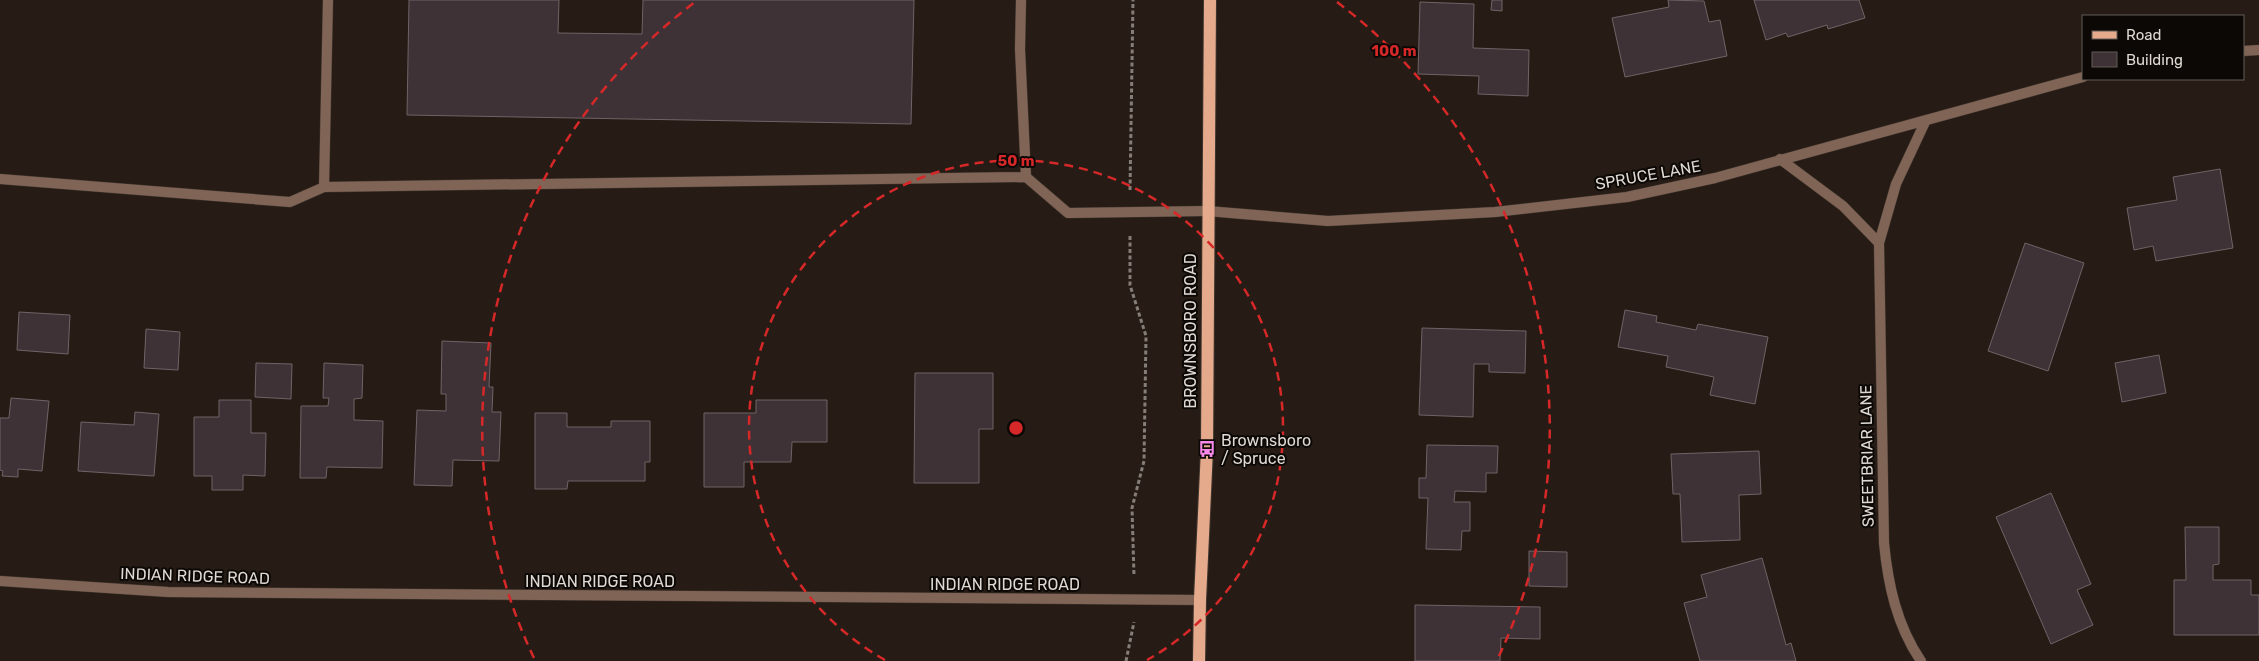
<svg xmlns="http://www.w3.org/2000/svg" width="2259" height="661" font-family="Rubik,sans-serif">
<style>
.building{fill:#3f3236;stroke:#716266}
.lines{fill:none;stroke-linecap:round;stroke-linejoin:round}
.lane-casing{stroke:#403630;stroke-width:11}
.street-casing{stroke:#403630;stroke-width:11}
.primary-casing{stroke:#403630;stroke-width:14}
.path{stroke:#857d77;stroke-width:3;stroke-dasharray:4 2.5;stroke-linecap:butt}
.lane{stroke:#806455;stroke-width:10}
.street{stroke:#806455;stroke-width:10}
.primary{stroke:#e5aa8b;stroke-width:12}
.ring{fill:none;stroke:#d62828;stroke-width:2.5;stroke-dasharray:9 6}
.labels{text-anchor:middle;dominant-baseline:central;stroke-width:4;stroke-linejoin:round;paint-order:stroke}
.street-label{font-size:16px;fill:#dfd8d3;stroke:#0c0805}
.poi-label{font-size:16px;fill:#dfd8d3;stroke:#0c0805;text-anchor:start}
.centre{fill:#d62828;stroke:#0c0805;stroke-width:2.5}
.ring-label{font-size:15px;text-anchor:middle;font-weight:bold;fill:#d62828;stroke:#0c0805;stroke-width:4;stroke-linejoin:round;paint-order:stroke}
</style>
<rect width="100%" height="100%" fill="#261c15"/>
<path class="building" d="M409,0H559L558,33L642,34L643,0H914L911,124L407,115Z
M1492,0H1502V11L1491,10Z
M1668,0L1704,1L1709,22L1720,20L1727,56L1625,77L1612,18L1669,7Z
M1754,0H1859L1865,18L1828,29L1827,25L1788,37L1786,33L1766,40Z
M1420,2L1474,4L1473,48L1529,50L1528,96L1478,94L1479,76L1418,74Z
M2220,169L2233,248L2156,261L2153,246L2134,250L2127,208L2177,200L2173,177Z
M2025,243L2084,263L2048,371L1988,351Z
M1625,310L1657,316L1656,322L1696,330L1698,324L1768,337L1755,404L1710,395L1714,377L1666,367L1668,356L1618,347Z
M19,312L70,315L68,354L17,350Z
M1422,328L1526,331L1525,373L1489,372V364H1474L1473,417L1419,415Z
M146,329L180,332L178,370L144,368Z
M442,341L491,343L489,387H493L492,412H501L499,461L453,460L452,486L414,485L417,410L446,411V394H441Z
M2159,355L2166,393L2122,402L2115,363Z
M256,363L292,364L291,399L255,397Z
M324,363L363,365L362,398L354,399V420L383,421L382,468L327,467L326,478H300L301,406H328L329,398H323Z
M915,373H993V429H979V483H914Z
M11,398L49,401L42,471L18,469V477L2,476L3,471L0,470V418H9Z
M219,400H251V433H266L265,476L243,475V490H212V476H194V417H219Z
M756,400H827V442H792L791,462H744V487H704V413H756Z
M135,412L159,414L154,476L78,471L81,422L134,425Z
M535,413H567V427H611V421H650V462H645V481H568L567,489H535Z
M1427,445L1498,446L1497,473H1486V492L1455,491L1454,502H1470V531H1462L1461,550L1426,549L1428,498H1419V478H1426Z
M1759,451L1761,494L1739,495L1740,540L1682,542L1680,494H1673L1671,454Z
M2051,493L2091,584L2077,590L2093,625L2051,644L1996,517Z
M2185,527H2219V564L2213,565V580H2251V595H2259V635H2174V580H2186Z
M1529,551L1567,552V587L1529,586Z
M1762,558L1786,645L1791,643L1796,661H1700L1684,603L1707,597L1701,575Z
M1415,605L1540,607V639L1501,638L1500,661H1415Z"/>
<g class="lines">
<g class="lane-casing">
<path id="lane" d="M328,0L324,187L1026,177L1068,213L1207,211
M1021,0L1020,49L1026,177
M0,179L290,202L324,187"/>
</g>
<g class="street-casing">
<path id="street" d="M2243,51L2259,50
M1780,159L1843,206L1879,243
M1207,211L1328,221L1495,212L1627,197L1715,178L2083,77
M0,581L168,592L1200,600
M1921,661C1897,626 1888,585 1884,543L1879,243L1896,184L1926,120"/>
</g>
<g class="primary-casing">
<path id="primary" d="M1199,661L1200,600L1207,449L1210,0"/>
</g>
<path class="path" d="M1130,190L1133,0
M1130,236V285L1146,336L1144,461L1132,508L1134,576
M1126,661L1134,622"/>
<use href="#lane" class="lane"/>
<use href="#street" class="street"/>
<use href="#primary" class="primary"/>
</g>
<g class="ring">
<path d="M885 660A267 267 0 1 1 1147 660"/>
<path d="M534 658A534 534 0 0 1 695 2M1337 2A534 534 0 0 1 1498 658"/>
</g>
<defs>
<g id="bus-bare" transform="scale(1.35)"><path d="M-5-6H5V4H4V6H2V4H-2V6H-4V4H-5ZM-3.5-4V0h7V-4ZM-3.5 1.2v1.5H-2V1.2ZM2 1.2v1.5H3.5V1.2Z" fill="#f888e9" stroke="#0c0805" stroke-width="2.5" paint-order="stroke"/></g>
</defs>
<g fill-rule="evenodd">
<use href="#bus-bare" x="1207" y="449"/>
</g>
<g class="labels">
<g class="street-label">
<text transform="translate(1648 175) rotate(-10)">SPRUCE LANE</text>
<text transform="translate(1190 331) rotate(-90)">BROWNSBORO ROAD</text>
<text transform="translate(1867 456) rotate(-91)">SWEETBRIAR LANE</text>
<text transform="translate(195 576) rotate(2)">INDIAN RIDGE ROAD</text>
<text x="600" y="581">INDIAN RIDGE ROAD</text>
<text x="1005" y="584">INDIAN RIDGE ROAD</text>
</g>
<g class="poi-label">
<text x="1221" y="440">Brownsboro<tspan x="1221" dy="18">/ Spruce</tspan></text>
</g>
</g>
<circle cx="1016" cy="428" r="8" class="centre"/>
<g class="ring-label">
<text x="1394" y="56">100 m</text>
<text x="1016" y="166">50 m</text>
</g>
<rect x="2082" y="15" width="162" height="65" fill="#0c0805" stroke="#605b57"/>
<rect x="2092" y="31" width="25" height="8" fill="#e5aa8b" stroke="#605b57"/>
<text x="2126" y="40" font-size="15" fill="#dfd8d3">Road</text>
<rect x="2092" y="52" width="25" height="15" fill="#3f3236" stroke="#605b57"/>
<text x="2126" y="65" font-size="15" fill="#dfd8d3">Building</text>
</svg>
